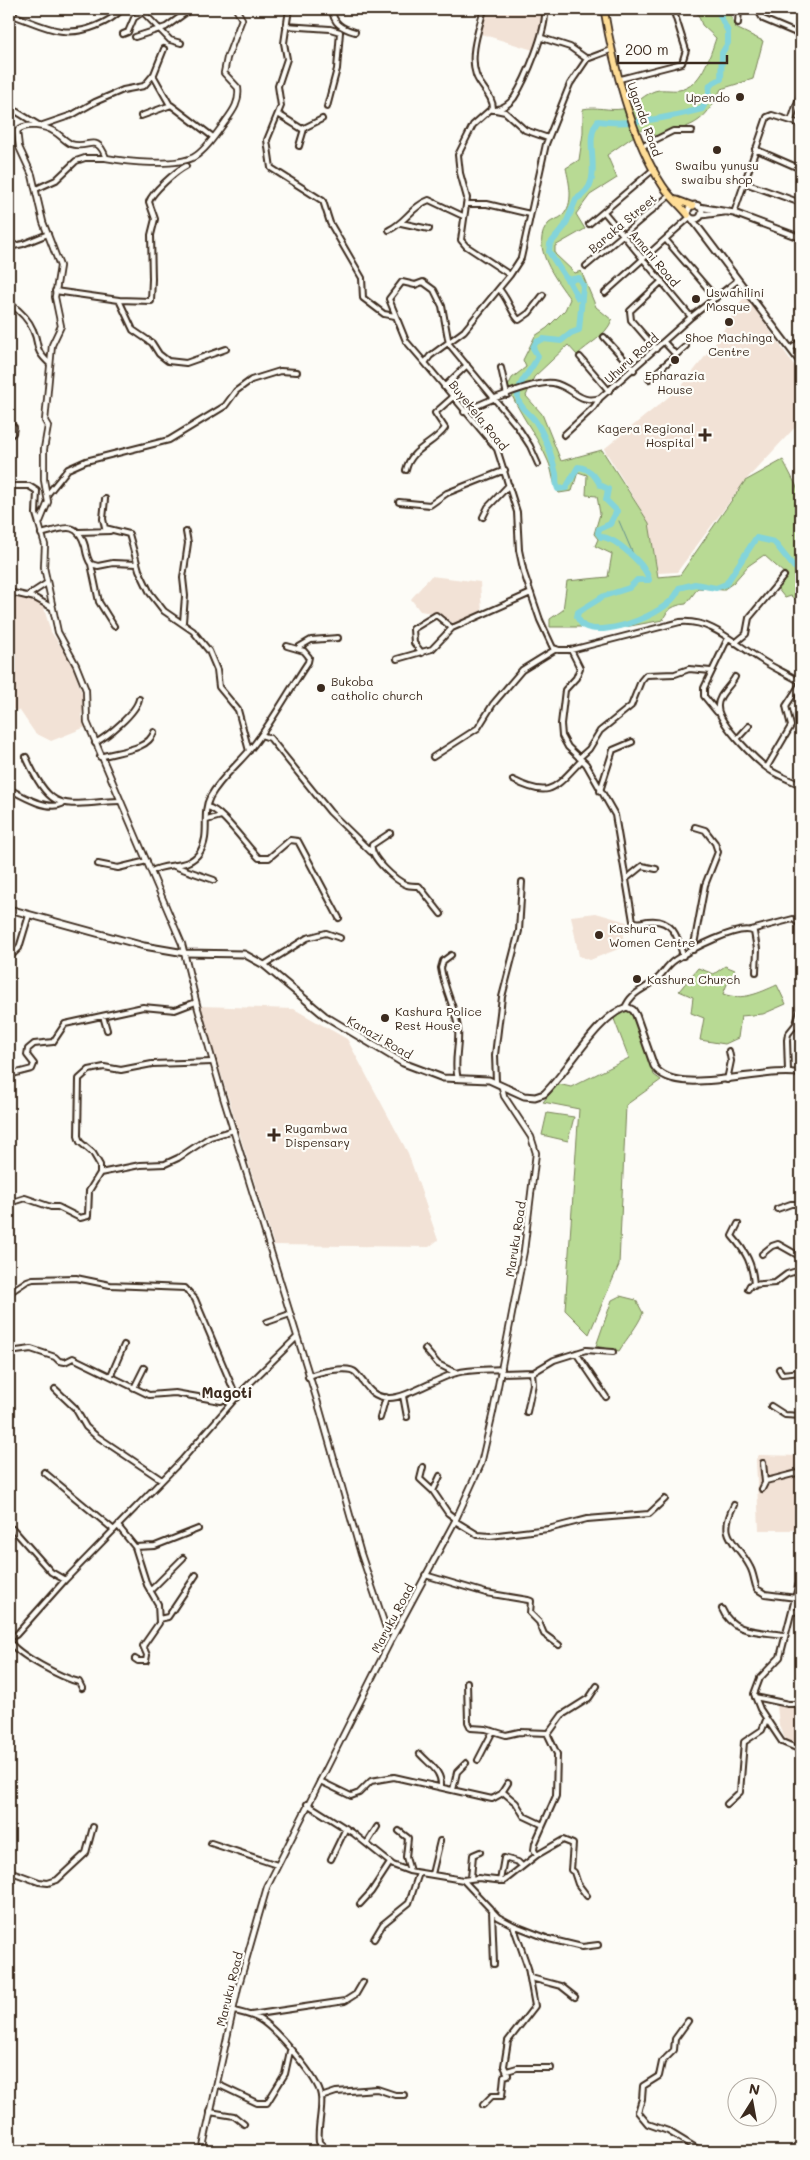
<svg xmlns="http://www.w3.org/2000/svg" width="810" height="2160" font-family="Mali,sans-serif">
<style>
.built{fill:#f2e2d6}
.green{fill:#b8da94;stroke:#7a8259}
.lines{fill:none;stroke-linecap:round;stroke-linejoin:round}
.stream{stroke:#66908f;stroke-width:1}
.river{stroke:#83d4db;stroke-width:6}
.minor-casing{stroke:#3b2a1e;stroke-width:8}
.tertiary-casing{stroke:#3b2a1e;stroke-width:8}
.secondary-casing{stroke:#3b2a1e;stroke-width:9}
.primary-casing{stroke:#3b2a1e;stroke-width:9}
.minor{stroke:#fdfcf7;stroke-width:4}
.tertiary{stroke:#fdfcf7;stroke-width:4.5}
.secondary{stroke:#fdfcf7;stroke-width:5}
.primary{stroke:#ffdd96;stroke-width:5.5}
.poi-dot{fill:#3b2a1e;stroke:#fdfcf7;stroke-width:2}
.labels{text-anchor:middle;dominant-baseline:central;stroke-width:4.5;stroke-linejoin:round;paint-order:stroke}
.poi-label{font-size:12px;fill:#3b2a1e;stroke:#fdfcf7;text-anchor:start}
.street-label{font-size:12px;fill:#3b2a1e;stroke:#fdfcf7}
.quarter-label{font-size:15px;font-weight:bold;fill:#3b2a1e;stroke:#fdfcf7}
</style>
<rect width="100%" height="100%" fill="#fdfcf7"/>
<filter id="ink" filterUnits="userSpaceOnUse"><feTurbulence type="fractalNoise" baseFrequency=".02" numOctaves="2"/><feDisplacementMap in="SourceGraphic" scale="10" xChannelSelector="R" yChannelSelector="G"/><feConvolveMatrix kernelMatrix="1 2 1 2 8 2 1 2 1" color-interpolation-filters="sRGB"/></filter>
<g filter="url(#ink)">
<path class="built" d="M486,9H543V18L533,50L481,34Z
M745,295L801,375V421L745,481L677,572L658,573L649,523L604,449L681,387L714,345Z
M431,576L480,582L482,612L456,625L439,614L420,611L411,599Z
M9,597L42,602L51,632L71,661L82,693L83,710L81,716L86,727L51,741L35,733L20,711L9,709Z
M596,913L627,922L621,948L590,960L579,956L571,916Z
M200,1006L294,1009L347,1039L408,1153L438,1240L429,1247L274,1245Z
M759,1455L801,1456V1530H759L756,1459Z
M801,1705V1748L788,1745L779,1725L777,1706Z"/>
<path class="green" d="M696,9H728L736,28L763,41L753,79L721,89C703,126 693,125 656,136L644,129L607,155L617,178L590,195L576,214L585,229L555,246V254L575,273L581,271L596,307L612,320C605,337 589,343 577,355L568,345L534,377L526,396L542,414L561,461L602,450L649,523L658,577L680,575L745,481L783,460L801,495V604L791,596L785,598L777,588L785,574L764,555L748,566L733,583L723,590L698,588L686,604C674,605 667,609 663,620L603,631L580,627H550V619L563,610L567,581L608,577L612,554L595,546L598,539L594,534L600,514L597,496L586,495L587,475L578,472L572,491L559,493C552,484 553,471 548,461C537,435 518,413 508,386L512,378L526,367L523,360L535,336L547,328L565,310L570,299C557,281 528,244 549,223C552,220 559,219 562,216C575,204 569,182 566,168L579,160L583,133V109C596,106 609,111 622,109C635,106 641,97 652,92C660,88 671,91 679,90C701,87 710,56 716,38L702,25Z
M725,966L735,970L736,982H728L723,994C743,1001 759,993 777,985L786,1004L763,1014L741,1016L738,1038L725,1044L700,1040L704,1018L691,1013L693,997L679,991L698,968L714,974Z
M625,1010H629L635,1018L654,1075L661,1080L626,1105L619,1265L589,1334L565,1310L579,1109L543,1102L558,1084L571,1087L629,1058L614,1019Z
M547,1113L574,1117L568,1141L542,1135Z
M620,1296L636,1300L643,1313C637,1327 627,1338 619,1351L596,1346L612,1300Z"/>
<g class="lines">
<path class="stream" d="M619,521L637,563"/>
<path class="river" d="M717,9L728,32V43L722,53L721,79L710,85L708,98L702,109C670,117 631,126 598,121C580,143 609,182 576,199L565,226L550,244L549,252L567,280L579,278L583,286L579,330L571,333L561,341L543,339L536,342L533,348L538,356C533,370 516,382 518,398C519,408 531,414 536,422C546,437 552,457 556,474C557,479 555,483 558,489L566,488L578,467C589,468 595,475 600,485L608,489L606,500L617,511L610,524L599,529L598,533L601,537C615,537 647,566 649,580H637L629,588L604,596L578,612L577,617C579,620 581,624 584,626C605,638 674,612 679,588L695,584L716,588L726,584L756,538L774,542L794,567L801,571
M568,279L578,298"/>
<g class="minor-casing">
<path id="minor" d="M289,9L284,43L287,59L278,86L281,106L267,140L271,168L323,201L330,223L362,278L363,298L384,314L395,316
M332,9C333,23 341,28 355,32
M484,9C479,29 469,54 476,75C480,87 494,96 493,110
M757,9L763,19L801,35
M143,12L170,40L181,43
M9,14C41,24 61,40 96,26C106,22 115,17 122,9
M738,23L739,9
M286,26L330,29L340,32L337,69L327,107
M123,34L128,32L134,18L147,9
M135,37L166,27L191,9
M542,38L570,47L587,59
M611,50L587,59L570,84L546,144L521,258L510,275L464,331L430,356L425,363L497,449L517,512L519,550L524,573L540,620L553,648L559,650H571L680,622C711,619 735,644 760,659C773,668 788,674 801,682
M153,75L170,105
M620,79L682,63L686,50L673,9
M9,107L40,126L72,115L95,102L123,90L144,86L154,74L164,49
M498,109C505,107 510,103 514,98C526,79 547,30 545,9
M278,114L302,129L322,119
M141,116L171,105L213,137
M791,121L801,92
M299,146L304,129
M643,146L673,131H692
M755,149L801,169
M745,183L801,203
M36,189L56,180L76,161L85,158H106
M466,204H487L530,214
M604,212L691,317
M734,213L767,117L772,115L801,124
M401,223L429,229
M589,224L654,169
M389,230C405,223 412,206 429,200L463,216
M666,240L716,298
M9,247L23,244L48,234
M586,266L670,195
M510,275L466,246L461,240L467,198L460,173L458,155L473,125L491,109L505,112L525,130L548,138
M499,289C507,297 513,316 519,320L529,313L543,295
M55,291L119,300L133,330L152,343L159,354L168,361L186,363L226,349
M605,293L690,217
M119,300L151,301L152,279L151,235L155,219L149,202C152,192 176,171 186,166
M9,303C19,310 28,318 33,330C41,347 32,347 50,364
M604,337L634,370
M664,342L676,355
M792,348L801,341
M656,349L631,320L630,311L662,281
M580,357L609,391
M425,363L406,341L389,299L402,282L415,285L423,282L434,290L442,306L449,344L517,426L530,446L538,464
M501,368L507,395
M649,379L686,346
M444,387L467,365
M464,412C482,403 535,380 553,383C572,386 579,405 600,398L691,317L738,280
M9,423L14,427L13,433L9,436
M564,435L594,407L600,398
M406,470C411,448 433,445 445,428L435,413L453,397
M15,486H29L37,491L36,514L39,524
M47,495L68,469L86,461L169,440L225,406L236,391L251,380L280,371L297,372
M105,499L103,519L105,528L129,534L139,570L150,593L164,611L193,631L209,651L217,670L219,687L238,710L249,751
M399,502L430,505L447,493L505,470
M483,517L488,507L509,485
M79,532L110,531
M41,534C62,529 77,519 85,546C86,552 87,559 91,564L98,566L113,563L137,564
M91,564L99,602L114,626
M9,592L35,598L51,607
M27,596L47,583
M183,622L185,596L183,578L188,543L186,532
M735,643L746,634L749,618L784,576
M299,649V647L311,640L338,638
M571,650L580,668L576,678L565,690L561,724L562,736L568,747L586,764L615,815L633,921C638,924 642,922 648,921C672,918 678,936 683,956
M422,653L414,643L413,629L436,615L452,628L531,593
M397,659L432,649L452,628
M735,677C730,687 717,696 718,707C718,723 759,764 773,772C782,777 792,781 801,785
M717,712L704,696V688L728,638
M261,735L270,738L330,812L371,852
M738,738L749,726
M95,743C108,736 136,713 139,699
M26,757C53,817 63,803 120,801
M100,757C117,751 148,751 154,732
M433,757L478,728L493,704L522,670L556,649
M579,758L589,749L600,731L631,706L641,681L646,675L675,674L689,669L711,671
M9,762H10
M767,767L791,726L786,706L801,683
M513,780C552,800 555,787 582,760
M9,789C22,796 47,811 62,804
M600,791L613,750L632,742
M207,807C222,809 247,847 259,858H269L290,840L298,841L339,918
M207,820L221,816
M390,833L372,845C369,857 396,881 407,885C411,886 415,886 419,886L441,914
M98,864L118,868L147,861
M174,866L214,880
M152,871C167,862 188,870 200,852C211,835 201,814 210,797C222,775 242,762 256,742C275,717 290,689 308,662L309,657L304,651L287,646
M626,879L642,866L656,869
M751,930L793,919L801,925
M693,950L705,885L718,852L715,843L705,830L695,827
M451,955L443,961L441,968C444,989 455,1007 458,1028C460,1045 453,1062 458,1079
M9,958L19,948L29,915
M264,965L307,938L326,933L340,938
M625,1008C631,992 644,990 656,980C663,974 667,965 675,960C688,951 740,923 754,932L757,949L756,972
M103,1016L107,1030
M788,1071L787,1040L788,1034L796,1024L801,1007
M9,1075L32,1069L34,1064L27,1055L28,1049L34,1044L53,1042L65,1024L143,1007L175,1010L196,1002
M727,1080L731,1061L729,1051
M496,1082L495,1055L502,997L519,931L522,882
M100,1173L140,1165L165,1164L178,1158L210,1137L234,1130
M9,1203L25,1198L51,1207H58L80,1218L88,1216L89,1191L100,1173V1165L93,1153L80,1142L78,1136L79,1079L89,1070L104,1067L121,1070L152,1064L213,1062
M777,1209L791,1204H801
M738,1224L732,1236C746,1252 753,1264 754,1286
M762,1254L772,1246L778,1244L801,1257
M801,1258L799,1285L801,1310
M748,1289L750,1285L775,1283L787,1274L800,1270
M9,1293L27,1281L33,1279L76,1278L110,1285L185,1288L195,1299L237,1398
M267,1322L290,1314
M425,1349L438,1364L456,1373
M9,1352L31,1349L55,1357L59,1361L65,1362L73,1358L149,1395L175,1393L221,1401L234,1395
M576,1353L606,1397
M779,1369L782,1374L801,1372
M501,1373L534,1372L554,1360L586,1350L613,1352
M111,1375L124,1345
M308,1377C317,1372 349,1365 356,1373C367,1385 369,1396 388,1398C405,1399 437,1378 456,1373C470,1369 487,1370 502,1369
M134,1388L144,1368
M55,1389L75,1408L86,1427L95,1435L162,1480
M403,1396L407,1417
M771,1406L785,1415L801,1416
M527,1412L533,1384L532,1373
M380,1418L386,1397
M763,1463L765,1482
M423,1467L420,1479L433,1491L448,1513L456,1519
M44,1472L114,1530
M762,1489L766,1481L801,1472
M433,1491L440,1476
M734,1505C717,1538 736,1540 750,1567C754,1574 754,1582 757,1589L765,1594L796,1598
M455,1521L478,1535L490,1536L548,1529L587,1519L649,1514L665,1499
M118,1526L135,1547L147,1585L158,1604L159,1623L143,1646L147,1655L146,1661H138L135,1659
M13,1529L51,1572L65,1580
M135,1547L155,1546L198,1529
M425,1575L486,1593L528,1600L531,1601L530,1613L539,1622L544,1634L559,1645
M801,1575L780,1657L760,1678L754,1694L760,1709L782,1742L801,1750
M150,1591L183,1558
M722,1609C732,1634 761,1631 784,1635
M793,1612L801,1611
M159,1619L168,1617L196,1575
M9,1638L16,1635L65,1580L181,1461L241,1392L296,1338
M9,1641C18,1655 62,1678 79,1682L82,1688
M467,1682L468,1722L471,1728L486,1729L506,1735L519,1732L549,1733L562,1715L589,1698L597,1686
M755,1697L788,1704H801
M420,1754C430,1765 442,1771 441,1787
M478,1760L493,1731
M320,1781L351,1796L359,1793L371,1781L394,1777L492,1799L501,1794L508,1783
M453,1790L457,1772L466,1763
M503,1792L516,1803L524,1816L543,1825
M307,1804L353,1833L393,1865L409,1871L463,1880L498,1917L513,1925L549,1939L582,1947L598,1945
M727,1804L740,1792L744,1742L762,1730L766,1720
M399,1831L408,1838L406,1857L410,1871
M211,1843L277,1865
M367,1843L377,1827
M537,1855L534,1850L535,1843L556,1796L557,1754L547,1733
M331,1859L346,1828
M9,1871L39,1882L48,1883L57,1880L86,1853L93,1827
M432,1874L440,1841
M471,1878L473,1855L480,1852
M463,1880L478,1878L504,1881L537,1855L563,1840L573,1844L571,1870L574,1872L578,1884L587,1896
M500,1881L504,1858L518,1862L522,1866
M360,1904L371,1892L390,1863
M492,1910L494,1964
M374,1939L383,1924L409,1903L419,1873
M531,1978L561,1986L575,1997
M234,2011C242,2013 252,2015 259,2019C275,2028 319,2079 321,2096C323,2111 317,2127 319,2142L323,2146
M251,2015L345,2001L356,1994L363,1982
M688,2021L675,2039L674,2050L662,2062L659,2076L643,2086L642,2099L638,2112L648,2124L668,2131L701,2151
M508,2075L504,2066L508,2041L535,2006L528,1968L513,1925
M217,2084L257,2103H267L285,2074L290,2051
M321,2097L336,2092L377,2089L395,2095H404
M483,2105L492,2096H502L504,2076L508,2075L507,2071L517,2068H551
M210,2112L234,2116L244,2124"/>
</g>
<g class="tertiary-casing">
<path id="tertiary" d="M236,9L242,19L227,58L224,73L238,88C240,102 233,111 225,122C217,133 206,150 194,157C175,167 127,162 106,158C97,132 88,150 71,144C65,141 60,135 55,132C45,126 26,122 17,131L19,147L32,175L43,222L60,266L55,297L61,326L52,345L45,421L48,426L44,449V480L48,502L39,524L45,545L44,567L58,632L76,665L86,690L87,722L182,944L198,1009L223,1097L320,1410L361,1554L387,1631L395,1633
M202,2151L238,1988L267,1887L390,1642L455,1521L481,1464L493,1412L524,1251L536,1153L531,1137L504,1096L502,1087"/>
</g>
<g class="secondary-casing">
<path id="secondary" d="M688 212a7 7 0 1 1 14 0a7 7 0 1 1-14 0Z
M699,207L734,213L801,238
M701,215L724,212
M692,219L801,363
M9,909L144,946L185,953L244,954L264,965L325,1016L403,1063L443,1078L489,1080L524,1096L535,1097L544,1094C566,1074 598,1015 627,1007L633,1010L636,1015L654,1066C675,1100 767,1065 801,1074"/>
</g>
<g class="primary-casing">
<path id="primary" d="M604,9C613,64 632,140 663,186C670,197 680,205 688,215
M677,200L693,206"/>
</g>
<use href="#minor" class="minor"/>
<use href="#tertiary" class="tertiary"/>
<use href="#secondary" class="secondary"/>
<use href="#primary" class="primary"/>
</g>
</g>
<g class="poi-dot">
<circle cx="740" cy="97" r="5"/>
<circle cx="717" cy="150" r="5"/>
<circle cx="696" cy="299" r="5"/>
<circle cx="729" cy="322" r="5"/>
<circle cx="675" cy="360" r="5"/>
<path d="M702.5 427.5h5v5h5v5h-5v5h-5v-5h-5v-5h5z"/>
<circle cx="321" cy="688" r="5"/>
<circle cx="599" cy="935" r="5"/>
<circle cx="637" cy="979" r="5"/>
<circle cx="385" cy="1018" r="5"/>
<path d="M271.5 1127.5h5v5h5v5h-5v5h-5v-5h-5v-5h5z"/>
</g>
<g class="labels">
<g class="poi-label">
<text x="730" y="97" text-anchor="end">Upendo</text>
<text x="717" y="165" text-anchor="middle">Swaibu yunusu<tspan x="717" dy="14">swaibu shop</tspan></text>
<text x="706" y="292">Uswahilini<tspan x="706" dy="14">Mosque</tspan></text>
<text x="729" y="337" text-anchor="middle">Shoe Machinga<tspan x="729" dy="14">Centre</tspan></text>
<text x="675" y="375" text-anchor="middle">Epharazia<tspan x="675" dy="14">House</tspan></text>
<text x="694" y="428" text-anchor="end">Kagera Regional<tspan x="694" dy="14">Hospital</tspan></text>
<text x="331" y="681">Bukoba<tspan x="331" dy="14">catholic church</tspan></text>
<text x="609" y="928">Kashura<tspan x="609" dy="14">Women Centre</tspan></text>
<text x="647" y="979">Kashura Church</text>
<text x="395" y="1011">Kashura Police<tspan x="395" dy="14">Rest House</tspan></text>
<text x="285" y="1128">Rugambwa<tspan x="285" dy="14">Dispensary</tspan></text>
</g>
<g class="street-label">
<text transform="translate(645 119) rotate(70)">Uganda Road</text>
<text transform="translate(622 223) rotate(-40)">Baraka Street</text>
<text transform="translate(655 258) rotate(50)">Amani Road</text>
<text transform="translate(631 358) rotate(-42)">Uhuru Road</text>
<text transform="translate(479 415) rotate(51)">Buyekela Road</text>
<text transform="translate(380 1037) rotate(30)">Kanazi Road</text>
<text transform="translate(515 1239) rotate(-81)">Maruku Road</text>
<text transform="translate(392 1618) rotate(-62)">Maruku Road</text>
<text transform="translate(229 1989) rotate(-76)">Maruku Road</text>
</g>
<g class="quarter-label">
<text x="227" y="1392">Magoti</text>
</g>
</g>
<rect width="810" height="2160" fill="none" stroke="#fdfcf7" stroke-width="30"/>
<rect x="15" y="15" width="780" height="2130" fill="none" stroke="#3b2a1e" stroke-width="2" filter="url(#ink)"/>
<g transform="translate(752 2102) rotate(11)"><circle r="24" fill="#fdfcf7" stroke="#afa8a0"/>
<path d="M0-4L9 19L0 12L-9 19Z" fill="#3b2a1e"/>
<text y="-8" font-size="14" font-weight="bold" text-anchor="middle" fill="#3b2a1e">N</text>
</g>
<path d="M618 55v8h109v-8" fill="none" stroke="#3b2a1e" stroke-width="2.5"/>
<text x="625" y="55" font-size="15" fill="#3b2a1e" stroke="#fdfcf7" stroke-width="4" paint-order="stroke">200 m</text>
</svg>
